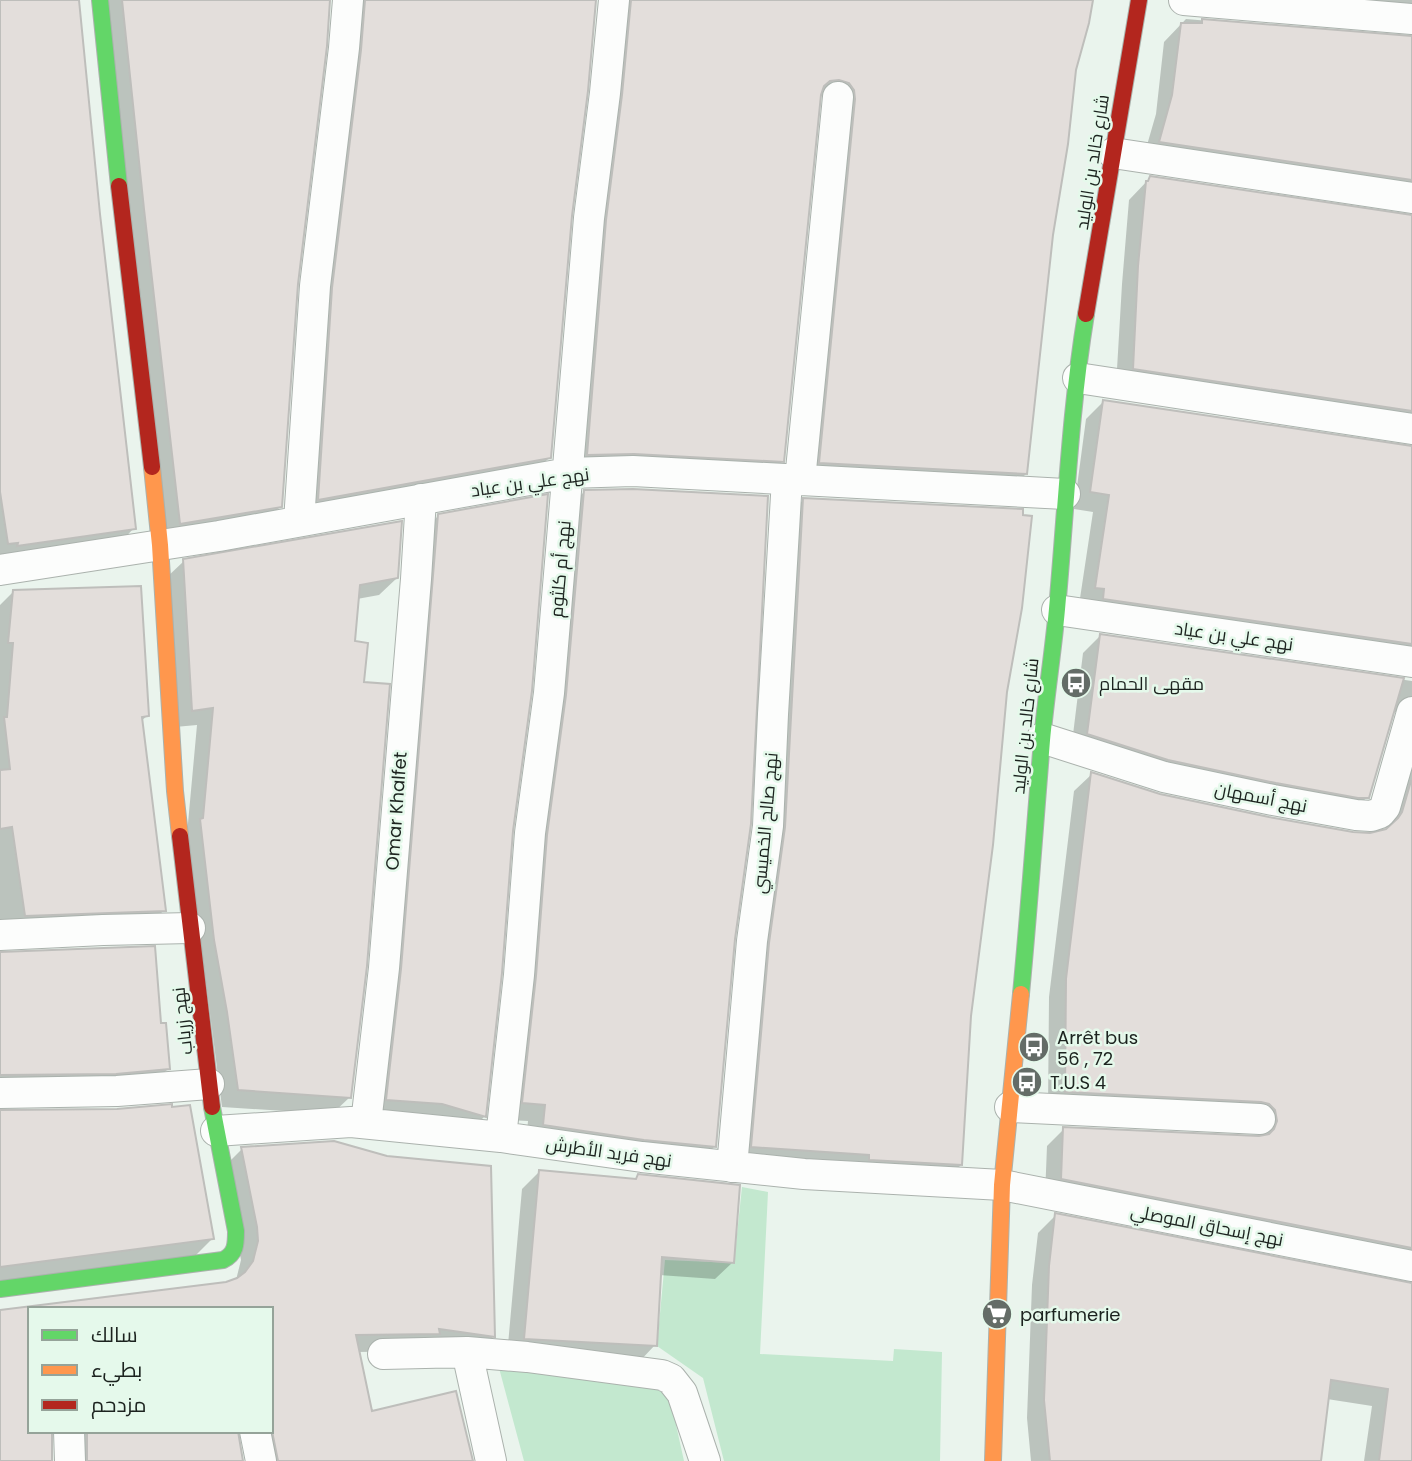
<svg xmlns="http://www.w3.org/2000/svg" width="1412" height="1461" font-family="Poppins,Cairo,sans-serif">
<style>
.green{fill:#c3e8cf}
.shadow{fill:#0003}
.building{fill:#e3dedb;stroke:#bebebb;stroke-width:2}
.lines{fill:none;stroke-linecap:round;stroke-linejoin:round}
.street-casing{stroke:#abb2ad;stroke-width:32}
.fast-casing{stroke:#abb2ad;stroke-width:18}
.slow-casing{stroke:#abb2ad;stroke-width:18}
.jam-casing{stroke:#abb2ad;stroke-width:18}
.street{stroke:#fcfdfc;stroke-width:30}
.fast{stroke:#63d668;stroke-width:16}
.slow{stroke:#ff974d;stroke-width:16}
.jam{stroke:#b3261e;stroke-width:16}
.labels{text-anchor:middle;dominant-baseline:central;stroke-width:5;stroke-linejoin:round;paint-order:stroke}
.street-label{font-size:18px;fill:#1c231f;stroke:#e5f9eb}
.poi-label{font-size:18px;fill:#1c231f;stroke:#e5f9eb;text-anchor:start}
</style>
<rect width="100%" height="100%" fill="#eaf4ed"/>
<path class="green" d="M742,1187L768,1192L760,1354L893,1361L894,1349L942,1352L940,1461H724L703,1378L657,1346L665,1260L734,1263Z
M499,1368L633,1375L669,1393L684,1461H524Z"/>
<path class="shadow" d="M0,0H77L134,528L117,546L0,559Z
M95,0H329L296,284L281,506L263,524L163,541Z
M334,0H595L570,216L550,457L532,475L301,517Z
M600,0H1091L1074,70L1051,235L1026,474L1008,491L803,480L831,100L821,96L783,461L765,478L570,472Z
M1176,0H1412V36L1411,29Z
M1186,19L1412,38V216L1411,209L1143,159L1156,114L1164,42Z
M1150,178L1412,217V447L1411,440L1116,386L1122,284L1129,200Z
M1104,401L1412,448V677V674L1079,605L1093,512L1074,509L1086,419Z
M584,492L733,939L715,1146L697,1164L526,1142L528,1121L506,1120L567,509Z
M804,499L969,1016L961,1165L943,1182L735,1164L787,517Z
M438,516L511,831L500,973L484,1117L467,1134L370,1117L421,534Z
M184,561L397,578L379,595L357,599L353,642L362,684L350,1097L332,1114L222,1107L187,834L197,725L175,727L166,578Z
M14,591L147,716L141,721L164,910L147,928L0,934V605Z
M1100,636L1412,681V725L1400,712H1392L1367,797L1350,815L1071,751L1083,653Z
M1412,736V1285V1278L1045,1196L1047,1146L1064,1129L1261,1138L1258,1128L1048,1109L1049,997L1074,791L1092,774L1160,796L1353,834H1376L1385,832Z
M0,954L160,1025L168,1069L150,1086L0,1092Z
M0,1112L212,1239L195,1256L0,1282Z
M242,1149L494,1336L476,1354L421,1351L358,1352L371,1413L471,1461H258L242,1431H271V1309L226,1283L236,1280L241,1260L225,1166Z
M539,1172L633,1181L638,1176L733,1262L715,1279L659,1275L655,1345L638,1363L507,1356L522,1189Z
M1056,1215L1412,1285V1461H1364L1372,1406L1327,1399L1319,1461H1031L1027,1418L1032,1285L1038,1233Z
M53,1431H236L241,1461H70L59,1432Z"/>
<path class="building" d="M0,0H79L100,214L136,529L17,546L18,543L8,544L0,492Z
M122,0H330L327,46L298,284L282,507L180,524L144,209Z
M365,0H596L588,91L572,216L551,458L318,500L332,288L361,50Z
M631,0H1093L1089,23L1076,70L1068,144L1053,235L1027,474L819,463L855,99L854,90L849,83L839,80L830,81L824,86L821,95L784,462L634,454L587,455L606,220L622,95Z
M1202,19L1412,36V180L1159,142L1172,95L1181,23H1202Z
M1150,176L1412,215V411L1133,369L1138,266L1146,181H1148Z
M1103,400L1412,446V644L1103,599L1104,589L1095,588L1109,495L1090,492Z
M633,489L768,496L751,824L735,939L716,1147L644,1140L543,1125L545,1105L522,1103L536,976L547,835L566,695L584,490Z
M548,494L532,691L513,831L502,973L486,1117L442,1104L386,1100L401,969L438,514Z
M803,498L1023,509V515L1032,516L1022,608L1007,692L993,845L971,1016L962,1165L869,1160V1155L751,1147L769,943L785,827Z
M402,521L398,578L360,585L355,641L368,643L364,682L390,684L367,966L351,1098L238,1090L227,1012L214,940L200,819L203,818L213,708L192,711L183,559Z
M141,586L149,716L142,717L166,911L25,916L12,827L0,829V770L10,769L4,717H7L13,643H8L13,590Z
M1100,634L1404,678L1369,798H1358L1276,783L1168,760L1087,734Z
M1091,772L1160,794L1269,817L1353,832L1370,833L1386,829L1398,818L1402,812L1411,781H1412V1248L1061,1179L1063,1127L1259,1136L1269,1134L1274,1129L1277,1121L1275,1110L1269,1104L1261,1102L1065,1092L1066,979Z
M155,946L161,1023H166L170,1069L116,1074L0,1075V952Z
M172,1104V1107L190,1105L214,1239L0,1267V1110L117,1109Z
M334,1141L387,1156L491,1166L495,1337L439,1329L440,1334L356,1335L372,1411L456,1391L473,1461H278L271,1426V1309H30V1431H52V1461H0V1310L226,1282L237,1278L245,1272L253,1261L258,1241L257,1227L241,1147Z
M539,1170L636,1179L638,1174L740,1185L734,1263L662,1257L657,1346L524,1339Z
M1055,1213L1412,1283V1461H1379L1388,1389L1331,1380L1321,1461H1050L1044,1400L1049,1266Z
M87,1431H238L243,1461H87Z"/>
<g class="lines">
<g class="street-casing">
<path id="street" d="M1184,0L1412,19
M1113,153L1412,198
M1078,378L1412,429
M800,480L838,97
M299,521L315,286L344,48L348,0
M0,570L219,536L568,473L633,471L1065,494
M1057,610L1412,662
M1042,738L1164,777L1273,800L1356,815L1371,816L1380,813L1385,807L1412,712
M0,935L103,930L190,928
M0,1093L117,1091L209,1084
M1010,1107L1260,1119
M366,1123L384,968L416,579L421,499
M216,1131L351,1122L501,1137L642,1157L804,1174L1002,1185L1412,1266
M501,1137L519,975L530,833L549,693L589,218L605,93L614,0
M732,1167L752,941L768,826L773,714L787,479
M467,1352L491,1461
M383,1354L467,1352L527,1357L662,1375L671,1379L682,1393L705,1461
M69,1431L70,1461
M255,1431L261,1461"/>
</g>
<g class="fast-casing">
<path id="fast" d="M100,0L119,186
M1021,994C1029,910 1035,825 1042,740C1046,696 1053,653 1057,609C1066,510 1070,411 1086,314
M0,1289L223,1260C236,1254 236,1244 236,1231L212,1107"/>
</g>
<g class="slow-casing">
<path id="slow" d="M152,467L160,545L175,791L180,836
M993,1461L1002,1185L1021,994"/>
</g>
<g class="jam-casing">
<path id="jam" d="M119,186L152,467
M1086,314L1139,0
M180,836L212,1107"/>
</g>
<use href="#street" class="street"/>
<use href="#fast" class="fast"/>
<use href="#slow" class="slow"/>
<use href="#jam" class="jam"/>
</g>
<defs>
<g id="bus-disc" transform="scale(1.575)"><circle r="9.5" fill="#646c67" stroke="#e5f9eb"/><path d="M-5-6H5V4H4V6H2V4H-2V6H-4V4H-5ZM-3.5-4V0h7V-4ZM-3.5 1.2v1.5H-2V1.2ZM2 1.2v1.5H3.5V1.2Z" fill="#fff"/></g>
<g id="supermarket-disc" transform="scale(1.575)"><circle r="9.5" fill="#646c67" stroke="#e5f9eb"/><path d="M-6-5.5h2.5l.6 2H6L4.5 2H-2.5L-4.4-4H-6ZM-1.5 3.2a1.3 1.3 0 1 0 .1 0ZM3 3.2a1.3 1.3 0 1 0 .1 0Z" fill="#fff"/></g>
</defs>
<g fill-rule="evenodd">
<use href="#bus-disc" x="1076" y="683"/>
<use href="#bus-disc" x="1034" y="1047"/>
<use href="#bus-disc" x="1027" y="1082"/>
<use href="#supermarket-disc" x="997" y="1314"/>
</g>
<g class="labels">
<g class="street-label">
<text transform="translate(1092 162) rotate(-81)">شارع خالد بن الوليد</text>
<text transform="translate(530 482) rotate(-8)">نهج علي بن عياد</text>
<text transform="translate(560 569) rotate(-85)">نهج أم كلثوم</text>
<text transform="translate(1234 636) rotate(8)">نهج علي بن عياد</text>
<text transform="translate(1025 726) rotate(-84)">شارع خالد بن الوليد</text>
<text transform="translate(1261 797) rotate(11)">نهج أسمهان</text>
<text transform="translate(396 811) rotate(-86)">Omar Khalfet</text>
<text transform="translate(765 823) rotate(-85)">نهج صالح الخميسي</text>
<text transform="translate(182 1021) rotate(-97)">نهج زرياب</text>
<text transform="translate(609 1152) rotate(8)">نهج فريد الأطرش</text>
<text transform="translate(1207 1225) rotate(11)">نهج إسحاق الموصلي</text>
</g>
<g class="poi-label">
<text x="1099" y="683">مقهى الحمام</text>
<text x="1057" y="1037">Arrêt bus<tspan x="1057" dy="21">56 , 72</tspan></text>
<text x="1050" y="1082">T.U.S 4</text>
<text x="1020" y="1314">parfumerie</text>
</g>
</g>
<rect x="28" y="1307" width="245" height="126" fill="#e5f9eb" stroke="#95a399" stroke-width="2"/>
<rect x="42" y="1330" width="35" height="10" fill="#63d668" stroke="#95a399" stroke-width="2"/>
<text x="91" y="1342" font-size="21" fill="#1c231f">سالك</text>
<rect x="42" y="1365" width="35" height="10" fill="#ff974d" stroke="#95a399" stroke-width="2"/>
<text x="91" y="1377" font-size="21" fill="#1c231f">بطيء</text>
<rect x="42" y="1400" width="35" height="10" fill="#b3261e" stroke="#95a399" stroke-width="2"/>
<text x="91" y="1412" font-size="21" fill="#1c231f">مزدحم</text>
</svg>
